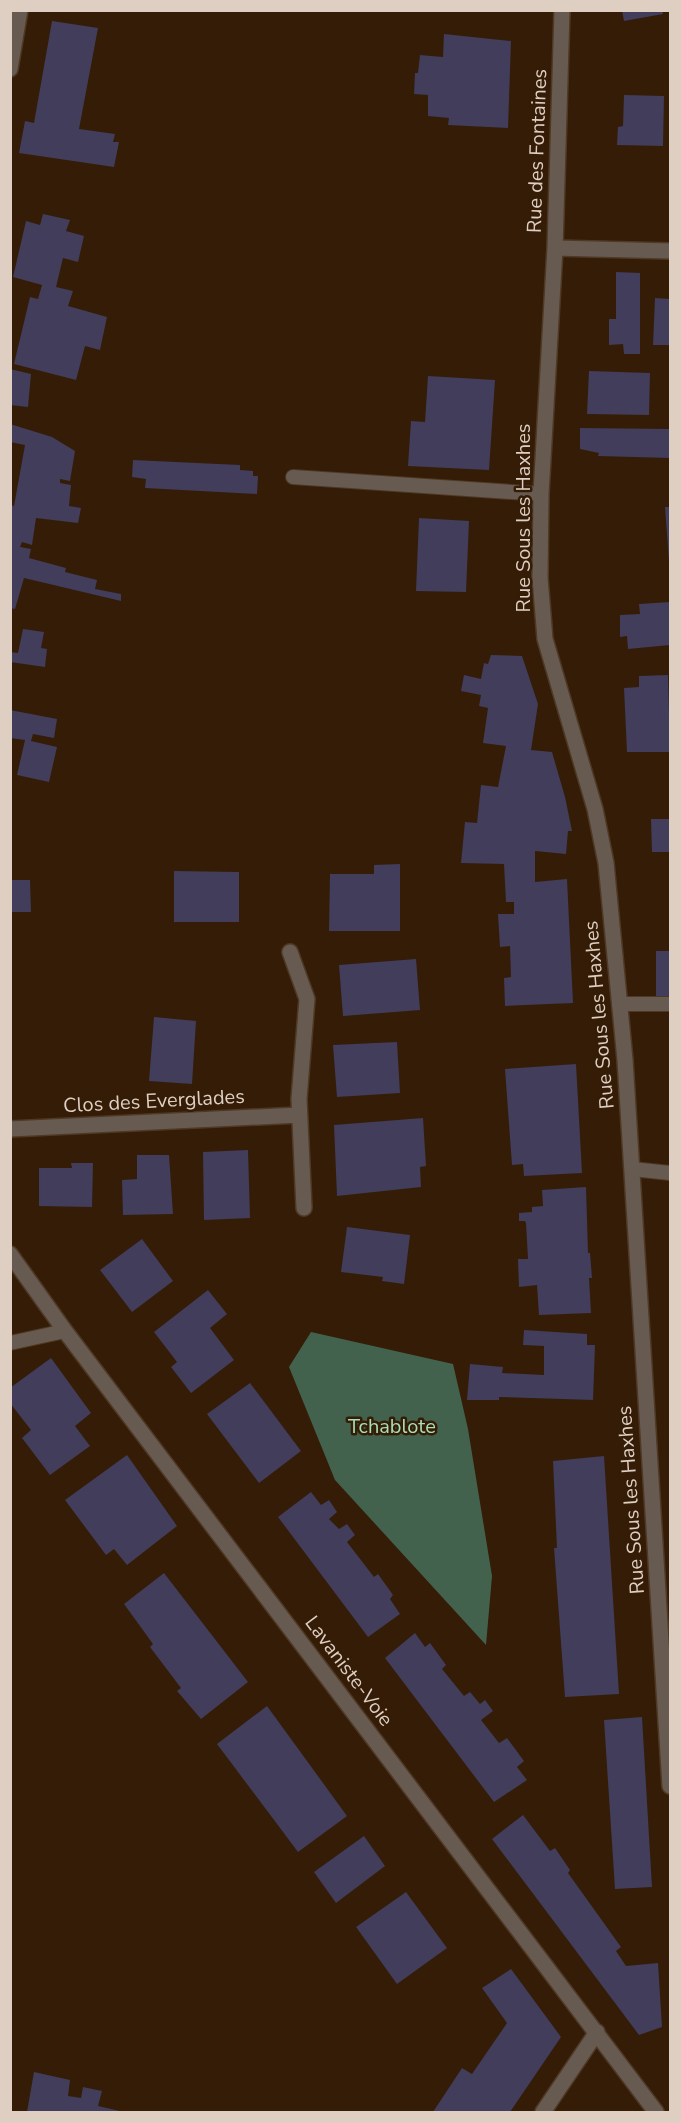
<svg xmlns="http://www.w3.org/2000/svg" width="681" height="2123" font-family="'Nunito Sans',sans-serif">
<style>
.forest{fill:#43624d}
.building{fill:#413d5a}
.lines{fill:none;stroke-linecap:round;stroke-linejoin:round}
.service-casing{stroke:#4f3925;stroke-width:16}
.minor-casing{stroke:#4f3925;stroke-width:18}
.service{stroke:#675b51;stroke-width:14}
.minor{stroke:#675b51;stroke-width:15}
.labels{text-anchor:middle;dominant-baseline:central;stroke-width:5;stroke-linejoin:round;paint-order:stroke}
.street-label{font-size:20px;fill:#dfcfc3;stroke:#341c07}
.park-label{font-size:20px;fill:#a7dfb7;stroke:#341c07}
</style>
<rect width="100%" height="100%" fill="#341c07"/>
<path class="forest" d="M311,1332L453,1364L468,1429L492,1576L486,1645L335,1480L289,1367Z"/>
<path class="building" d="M622,10H662L663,14L624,21Z
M52,21L98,28L79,129L115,134L113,142H119L114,167L19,153L25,121L34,123Z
M444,34L511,41L508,128L448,125L449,118L428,116V95L414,94L415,73H418L420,55L443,57Z
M624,95L664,96L663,146L617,145L618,127L623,126Z
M43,214L70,220L66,231L84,236L78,262L63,258L56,287L73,291L68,306L107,317L100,350L85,346L76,380L14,364L30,297L38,299L42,285L13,277L26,221L40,225Z
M616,272L640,273V354H624L623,344L609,345V319H616Z
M655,298L670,299V345H653Z
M10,369L31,374L28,407L10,405Z
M589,371L650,373L649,415L587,414Z
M428,376L495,380L489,470L408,466L411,421L425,422Z
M10,424L52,437L75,451L70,481L60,479V483L71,485L69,506L81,508L78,523L36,518L32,545L22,542L20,547L31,549L29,558L66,568L65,572L97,580L95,589L121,594V601L24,578L15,609L10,608V505L14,506L25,445L10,442Z
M580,428L670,429V458L598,456L599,453L580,449Z
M133,460L240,465V470L253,471V476H258L257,494L145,488L146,479L132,477Z
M665,507H670V561H669Z
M419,518L469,521L466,592L416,591Z
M670,602V645L628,649L627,636L620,637V615L640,614L639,604Z
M23,629L44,632L41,648L47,649L45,667L10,662V652L18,653Z
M491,655L522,656L538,704L531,750L552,752L565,797L572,831H568L566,854L535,851V882L567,879L573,1003L505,1006L504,978L511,977L510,946L500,947L498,914H514V902H506L504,864L461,863L465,822L477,823L481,785L498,787L506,746L483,743L488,708L479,706L481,695L461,691L464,675L481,679L484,663L488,664Z
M668,675L670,752H627L624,688L639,687V676Z
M10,710L57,719L54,738L33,734L31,741L57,747L49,782L17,775L25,740L10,738Z
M651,819H670V852H652Z
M400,864V931H329L330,874H374V865Z
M174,871L239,872V922H174Z
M10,880H30L31,912H10Z
M656,951H670V999L656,1000Z
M416,959L420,1010L343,1016L339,965Z
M154,1017L196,1021L192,1084L149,1081Z
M397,1042L400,1093L337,1097L333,1045Z
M576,1064L582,1173L524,1176L523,1164L512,1165L505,1069Z
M423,1118L426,1166L420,1167L421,1187L337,1196L334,1125Z
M248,1150L250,1218L204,1220L203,1152Z
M137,1155H169L173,1214L123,1215L122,1180L137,1179Z
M71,1163H93L92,1207L39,1206V1168H72Z
M586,1187L588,1253H590L592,1278H589L591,1313L539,1315L537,1285L519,1287L518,1259H528L526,1223L525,1221H519V1213L532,1212V1207L543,1206L542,1190Z
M347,1227L410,1235L404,1284L382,1281L383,1277L341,1272Z
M142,1239L173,1281L132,1312L100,1270Z
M208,1290L227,1314L210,1328L234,1360L191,1393L171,1367L177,1362L154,1332Z
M524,1330L587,1334V1345H595L593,1400L499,1397V1400H467L470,1364L503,1367L502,1373L544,1375V1346L523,1345Z
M51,1358L91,1413L75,1426L90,1446L50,1475L22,1438L31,1430L10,1403V1388Z
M250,1383L301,1451L259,1483L207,1414Z
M127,1455L177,1526L127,1565L114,1549L106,1555L65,1500Z
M604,1456L619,1694L565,1697L554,1548H557L553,1461Z
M311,1492L321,1505L329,1500L337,1512L329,1519L339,1529L347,1524L355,1535L347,1542L374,1577L378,1574L393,1595L390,1599L400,1614L368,1637L278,1517Z
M164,1573L248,1682L201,1719L177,1691L181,1688L150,1647L153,1644L124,1604Z
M415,1633L425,1647L430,1643L446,1665L442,1669L464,1696L470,1692L480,1704L485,1700L493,1711L481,1720L499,1743L507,1738L524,1761L517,1767L527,1780L494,1802L385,1658Z
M267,1706L347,1816L298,1852L217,1744Z
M642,1717L652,1887L615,1889L604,1720Z
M523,1815L550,1851L555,1848L570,1870L568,1873L621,1947L616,1951L626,1966L658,1963L662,2027L639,2035L492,1839Z
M364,1836L385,1866L336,1903L314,1872Z
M406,1892L447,1948L397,1984L356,1927Z
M511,1969L561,2037L510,2112H433L462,2068L472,2074L507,2023L482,1988Z
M34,2072L70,2080L68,2096L81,2098L83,2087L102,2091L98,2106L124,2112H27Z"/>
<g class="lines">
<g class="service-casing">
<path id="service" d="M293,477L541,494
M619,1004H670
M632,1169L670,1173
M10,1343L65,1331"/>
</g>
<g class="minor-casing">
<path id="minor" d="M562,10L555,248L670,251
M10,69L20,10
M555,248L541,494L540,578L545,639L595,809L606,863L625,1060L670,1786
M290,952L307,999L299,1099L304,1208
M10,1129L299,1115
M10,1254L65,1331L656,2112
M543,2112L597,2032"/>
</g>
<use href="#service" class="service"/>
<use href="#minor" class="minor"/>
</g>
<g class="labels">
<g class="street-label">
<text transform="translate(537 151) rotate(-88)">Rue des Fontaines</text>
<text transform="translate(523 518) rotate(-90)">Rue Sous les Haxhes</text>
<text transform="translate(599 1015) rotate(-95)">Rue Sous les Haxhes</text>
<text transform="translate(154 1101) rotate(-3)">Clos des Everglades</text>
<text transform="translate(631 1500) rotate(-94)">Rue Sous les Haxhes</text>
<text transform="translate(349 1671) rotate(53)">Lavaniste-Voie</text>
</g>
<g class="park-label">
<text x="392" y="1426">Tchablote</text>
</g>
</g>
<rect width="681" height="2123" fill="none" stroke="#dfcfc3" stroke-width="24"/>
</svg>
